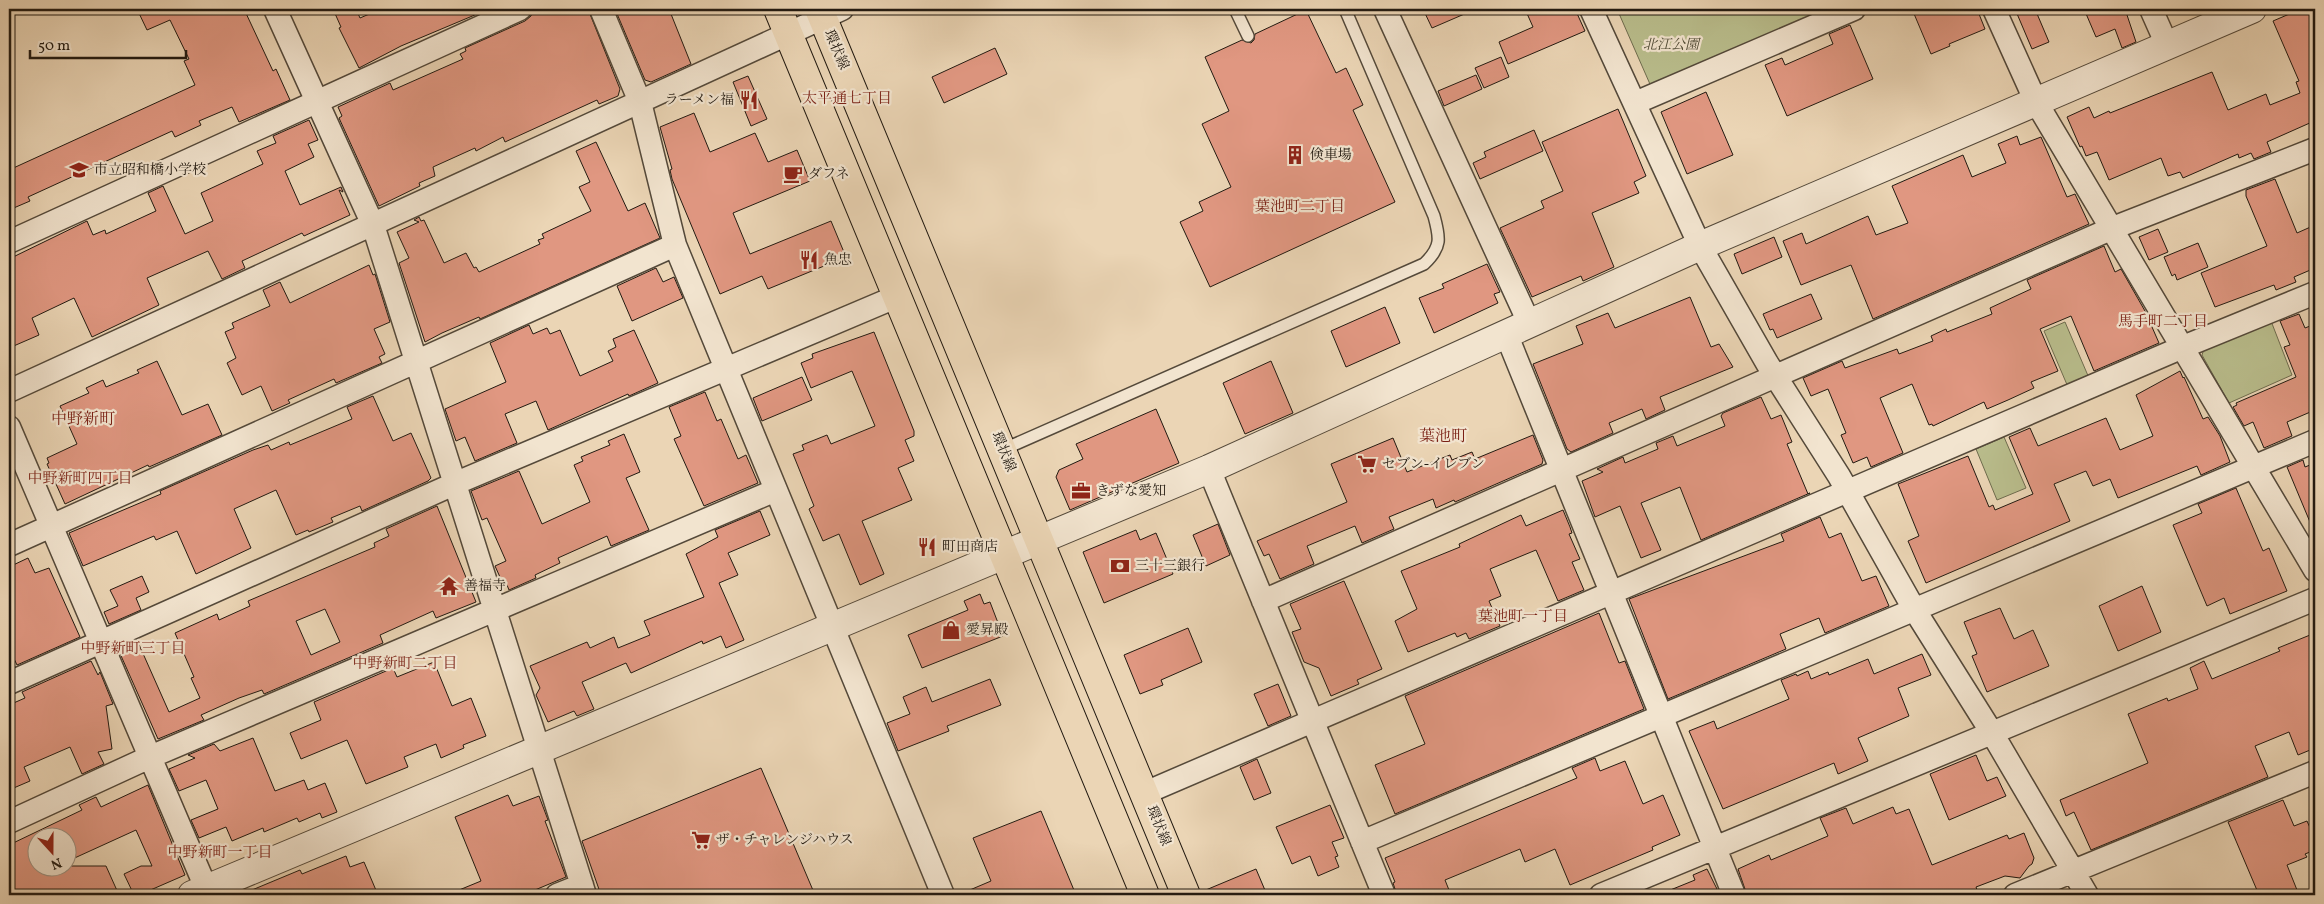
<svg xmlns="http://www.w3.org/2000/svg" width="2324" height="904" font-family="Vollkorn,'Noto Serif JP',serif">
<style>
.green{fill:#b9bd8c;stroke:#6e6c4e}
.building{fill:#e09781;stroke:#221a11;fill-rule:evenodd}
.lines{fill:none;stroke-linecap:round;stroke-linejoin:round}
.service-casing{stroke:#54493a;stroke-width:14}
.minor-casing{stroke:#54493a;stroke-width:25}
.tertiary-casing{stroke:#54493a;stroke-width:30}
.primary-casing{stroke:#221a11;stroke-width:30}
.service{stroke:#f2e4cf;stroke-width:11}
.minor{stroke:#f2e4cf;stroke-width:22}
.tertiary{stroke:#f2e4cf;stroke-width:28}
.primary{stroke:#ebd5b5;stroke-width:28}
.labels{text-anchor:middle;dominant-baseline:central;stroke-width:4.5;stroke-linejoin:round;paint-order:stroke}
.park-label{font-size:14px;font-style:italic;fill:#4f4b36;stroke:#f2e4cf}
.street-label{font-size:14px;fill:#221a11;stroke:#f2e4cf}
.poi-label{font-size:14px;fill:#221a11;stroke:#f2e4cf;text-anchor:start}
.neighbourhood-label{font-size:15px;fill:#7a1f14;stroke:#f2e4cf}
.quarter-label{font-size:16px;fill:#7a1f14;stroke:#f2e4cf}
</style>
<rect width="100%" height="100%" fill="#ebd5b5"/>
<filter id="stains"><feTurbulence type="fractalNoise" baseFrequency=".004" numOctaves="4"/><feColorMatrix values="0 0 0 0 .2 0 0 0 0 .09 0 0 0 0 .02 0 0 0 .5 -.17"/></filter>
<radialGradient id="worn" r=".72"><stop offset=".6" stop-color="#630" stop-opacity="0"/><stop offset="1" stop-color="#630" stop-opacity=".3"/></radialGradient>
<path class="green" d="M1617,9H1840L1653,91Z
M2271,321L2292,375L2229,403L2202,355L2204,349Z
M2065,322L2089,378L2068,387L2044,331Z
M2004,437L2026,488L1997,500L1976,449Z"/>
<path class="building" d="M137,9H244L273,71L276,69L290,100L239,122L232,107L199,121L201,125L175,137L172,131L28,197L30,201L9,210V170L195,85L184,61L189,59L170,20L147,30Z
M333,9H356L360,18L381,9H489L401,46L359,68L339,28L341,27Z
M533,9H588L620,89L618,96L599,104L597,100L505,142L503,137L476,151L475,148L433,167L435,176L419,183L420,186L379,206L339,118L342,116L338,107L390,83L393,90L463,59L460,54L466,51L465,48L525,21L531,16Z
M615,9H669L691,64L651,82L645,80Z
M1423,9H1476L1432,28Z
M1525,9H1575L1585,31L1508,64L1499,42L1533,27Z
M1912,9H1977L1985,29L1949,44L1950,46L1931,54Z
M2015,9H2035L2049,42L2032,49Z
M2084,9H2125L2136,42L2122,48L2115,29L2096,37Z
M2301,9H2315V128L2312,122L2267,142L2271,152L2254,159L2251,153L2239,158L2238,154L2183,178L2180,172L2168,176L2161,158L2109,180L2097,152L2086,156L2082,146L2080,147L2067,117L2089,107L2094,118L2109,111L2110,113L2212,72L2228,110L2266,94L2270,105L2300,93L2296,82L2299,81L2273,21Z
M1306,10L1336,73L1346,68L1363,105L1353,110L1395,202L1210,287L1180,222L1203,211L1199,202L1231,187L1202,124L1229,111L1205,57L1242,40L1251,43L1254,40L1255,34Z
M1850,25L1873,79L1787,116L1765,65L1782,58L1785,65L1833,44L1829,34Z
M995,48L1007,74L944,103L932,77Z
M1501,57L1509,77L1484,88L1475,68Z
M1476,75L1482,89L1444,106L1438,91Z
M748,76L767,119L751,126L733,82Z
M1706,92L1733,155L1687,174L1661,112Z
M1618,109L1646,176L1634,182L1639,193L1592,213L1614,267L1583,281L1581,276L1532,297L1500,228L1544,208L1541,201L1563,191L1542,142Z
M694,113L710,152L755,133L768,162L797,150L810,181L733,213L750,254L831,221L846,257L768,289L762,276L720,294L672,179L670,170L672,169L660,127Z
M309,120L318,140L308,144L314,157L285,171L300,205L341,187L343,192L339,190L350,215L304,236L302,233L242,261L245,268L222,279L208,251L147,278L159,305L92,337L74,298L32,318L39,335L9,348V259L87,221L93,235L105,230L106,234L156,211L148,193L163,186L185,234L213,221L201,193L263,164L257,151L276,143L273,136Z
M1534,130L1543,151L1480,179L1473,163L1486,157L1484,152Z
M2017,136L2020,145L2041,137L2067,197L2075,194L2089,224L1873,319L1851,265L1801,285L1783,241L1802,233L1806,244L1868,216L1876,235L1908,223L1892,186L1963,155L1972,177L2006,163L1998,144Z
M596,142L628,211L645,203L660,238L480,319L479,317L442,333L425,342L399,263L409,258L397,232L419,222L414,220L419,217L421,221L424,220L444,263L466,253L474,268L476,267L479,272L540,244L538,240L544,238L542,234L591,211L579,187L590,182L576,151Z
M2275,179L2297,233L2315,225V268L2294,277L2296,282L2276,290L2274,285L2215,307L2201,273L2267,246L2246,196V190Z
M2158,229L2168,252L2149,260L2139,237Z
M1774,237L1782,257L1742,274L1734,254Z
M2198,243L2208,267L2177,280L2175,274L2172,276L2164,257Z
M2104,246L2115,272L2121,269L2145,311L2159,343L2094,371L2071,316L2040,329L2058,371L2031,382L2034,388L2008,400L1987,409L1984,402L1933,426L1932,424L1929,425L1912,384L1880,398L1903,453L1871,467L1867,457L1853,463L1841,435L1846,433L1828,389L1811,396L1803,378L1842,361L1845,368L1897,349L1899,354L1933,341L1931,336L1946,329L1947,332L1992,314L1990,308L2031,289L2027,280Z
M1487,264L1500,292L1494,294L1498,303L1434,333L1419,298L1444,288L1442,284Z
M369,265L373,275L375,274L390,322L374,329L385,354L379,357L382,363L336,383L334,379L288,400L290,403L272,411L261,386L242,395L227,363L236,358L225,332L234,328L232,323L270,306L263,290L280,282L290,303Z
M656,268L663,282L674,277L683,298L632,321L617,286Z
M1811,294L1822,319L1777,338L1773,329L1770,330L1763,314Z
M1690,297L1711,347L1719,344L1733,367L1660,397L1665,410L1646,419L1642,409L1609,423L1613,433L1571,452L1567,449L1533,364L1583,344L1576,326L1608,313L1615,328Z
M1385,307L1400,343L1346,367L1331,331Z
M2299,314L2305,328L2315,324V410L2287,422L2292,436L2264,448L2253,422L2244,426L2233,407L2237,405L2236,403L2296,377L2284,347L2290,345L2280,321Z
M529,325L533,334L547,328L550,334L560,330L580,376L613,361L608,351L616,347L613,339L634,330L658,383L629,396L628,394L548,430L536,401L505,414L517,443L475,461L465,437L456,441L445,409L506,382L490,343Z
M874,332L914,431V436L905,440L914,461L898,468L912,500L862,521L884,574L860,585L839,534L823,541L809,509L814,506L793,454L804,450L802,445L827,435L831,444L875,426L852,371L811,388L801,363L813,358L812,354Z
M157,361L182,415L208,404L222,435L149,467L148,465L65,504L47,464L49,463L47,458L77,444L60,406L89,393L86,388L103,380L106,387L139,373L137,370Z
M1271,361L1293,413L1245,434L1223,383Z
M2180,371L2183,378L2184,377L2203,419L2208,417L2220,436L2230,462L2201,475L2197,466L2118,498L2110,479L2093,486L2086,471L2054,484L2070,521L1926,583L1908,541L1919,536L1898,484L1968,456L1989,507L1993,505L1995,510L2033,494L2009,437L2030,428L2038,446L2106,418L2120,450L2153,436L2136,395Z
M802,377L812,400L762,421L753,398Z
M705,392L717,421L721,419L738,459L746,455L758,483L704,506L674,439L681,436L669,407Z
M373,396L393,441L411,433L431,478L428,481L362,511L360,506L331,518L333,522L309,532L308,530L296,535L276,490L234,509L251,548L196,574L177,531L156,540L154,536L83,566L69,533L161,494L160,491L253,450L268,445L271,450L289,442L290,445L352,419L347,407Z
M1761,397L1771,419L1781,415L1792,442L1787,444L1808,494L1810,493L1701,540L1680,487L1641,503L1661,550L1641,558L1620,506L1595,517L1582,481L1603,472L1597,469L1623,457L1625,463L1658,449L1656,443L1673,436L1677,446L1725,426L1721,416L1723,413Z
M1156,409L1179,463L1070,510L1056,477L1059,470L1083,459L1076,444Z
M624,434L640,472L626,478L649,530L611,546L607,536L558,558L560,563L535,575L536,578L509,590L507,585L504,586L495,566L506,561L487,518L482,520L471,491L519,471L542,524L590,502L574,465L583,461L581,457L610,445L608,441Z
M1533,435L1543,460L1542,464L1455,502L1454,500L1436,508L1433,499L1389,517L1394,529L1362,543L1355,526L1307,546L1314,564L1280,579L1269,554L1264,556L1257,541L1347,502L1331,464L1393,438L1407,472L1450,455L1452,460L1472,452L1475,459Z
M2303,460L2305,467L2315,463V534L2287,467Z
M2236,488L2263,551L2269,548L2287,591L2230,614L2224,598L2207,606L2173,525L2202,513L2198,504Z
M437,506L476,602L436,618L433,611L380,635L383,643L264,694L262,690L239,698L201,715L204,720L158,739L118,649L137,640L169,712L200,698L191,678L194,677L175,633L217,614L219,620L250,606L248,601L375,547L374,543L389,536L386,529ZM325,609L340,642L311,655L296,621Z
M1563,510L1570,527L1572,533L1569,534L1580,559L1572,562L1584,590L1558,601L1536,550L1490,569L1501,596L1489,601L1500,626L1469,639L1466,633L1457,637L1455,633L1408,652L1395,621L1417,609L1401,571L1460,547L1459,544L1521,515L1526,526Z
M760,511L770,535L728,553L738,575L719,583L744,640L726,648L721,636L703,644L702,641L631,673L626,663L582,682L594,709L577,716L574,711L548,722L536,695L540,688L530,666L587,642L590,648L614,637L618,648L650,635L644,621L704,597L686,554L718,537L715,530Z
M1820,517L1829,538L1841,533L1862,581L1876,576L1889,606L1825,633L1819,618L1780,634L1786,649L1668,699L1629,599L1784,541L1781,534Z
M1218,524L1230,555L1206,566L1193,535Z
M1136,530L1140,540L1156,533L1173,574L1104,603L1083,552Z
M28,558L35,573L49,568L80,637L17,665L9,648V567Z
M142,576L149,592L136,598L141,610L109,624L104,612L118,606L110,590Z
M1344,581L1382,669L1357,680L1359,684L1331,696L1319,668L1304,662L1292,632L1301,629L1290,604Z
M2142,586L2161,632L2118,651L2099,606Z
M980,594L984,604L990,602L1003,636L922,668L908,635L968,610L964,601Z
M2000,608L2014,639L2033,630L2049,666L1987,692L1972,656L1977,654L1964,622Z
M1599,613L1619,663L1625,661L1644,709L1395,814L1375,765L1425,744L1405,696Z
M1188,628L1202,662L1161,680L1163,685L1140,694L1124,655Z
M2315,633V748L2298,755L2289,732L2255,746L2268,777L2091,850L2074,812L2066,816L2060,800L2148,763L2128,714L2167,698L2168,701L2198,689L2190,668L2204,661L2212,679L2280,651L2278,648Z
M1922,654L1931,675L1898,688L1909,716L1858,738L1868,761L1838,774L1834,763L1723,809L1689,731L1714,721L1717,729L1789,699L1781,680L1796,674L1797,676L1808,671L1811,679L1828,672L1829,675L1868,659L1874,674Z
M91,661L98,675L100,672L113,704L106,706L112,749L98,752L104,764L82,774L70,747L24,767L30,781L9,790V705L25,698L22,692Z
M434,662L452,706L471,698L486,736L463,745L464,748L441,758L436,744L404,757L408,767L366,784L347,740L301,759L290,733L321,720L314,702L393,668L397,677Z
M990,679L1001,705L947,726L949,731L898,751L887,723L910,714L903,697L926,687L932,702Z
M1278,684L1291,716L1268,726L1254,694Z
M253,738L275,791L304,780L308,790L325,783L337,812L322,818L320,813L299,822L297,818L264,832L263,828L232,841L226,827L199,838L191,820L218,809L206,780L179,791L169,769L195,758L188,755L214,744L220,751Z
M1976,755L1987,781L1997,777L2006,796L1949,820L1930,774Z
M1595,758L1600,771L1625,761L1643,804L1663,795L1680,835L1652,847L1653,850L1570,885L1555,849L1525,862L1520,849L1445,880L1451,895H1397L1393,883L1395,882L1385,858L1577,778L1572,768Z
M1257,759L1271,793L1254,800L1240,767Z
M761,768L815,895H601L582,841Z
M148,785L185,875L139,895H134L124,874L141,866H152L136,830L68,861V836H38V866H106L119,895H9V845L82,810L79,805L96,797L101,807Z
M508,795L513,806L539,796L548,820L545,821L566,877L523,895H447L481,881L455,817Z
M2283,800L2294,826L2307,821L2311,830L2315,828V850L2305,854L2307,857L2287,865L2299,895H2259L2228,822Z
M1330,805L1344,838L1332,842L1338,856L1335,857L1339,867L1318,876L1310,856L1292,864L1276,827Z
M1893,807L1896,814L1909,809L1932,865L2007,835L2009,839L2024,833L2034,858L2032,864L2029,866L2020,878L2005,876L1976,887L1979,895H1747L1738,869L1769,855L1771,860L1828,836L1820,818L1846,808L1853,824Z
M1041,811L1076,895H958L991,881L973,838Z
M346,856L350,867L364,862L378,895H240L300,870L302,874Z
M1256,869L1267,895H1201V892Z
M1707,869L1720,895H1658L1695,880L1693,875Z"/>
<g class="lines">
<g class="service-casing">
<path id="service" d="M1235,9L1248,36
M1002,450L1424,264C1442,247 1440,238 1434,216L1345,9"/>
</g>
<g class="minor-casing">
<path id="minor" d="M275,9L373,225L585,895
M601,9L640,102L675,245L943,895
M1385,9L1530,325
M1591,9L1700,246L1767,363L1839,476L1914,609L1992,733L2087,895
M1994,9L2036,102L2315,570
M2151,9L2167,45
M1635,103L1854,9
M9,242L520,9
M1507,336L1734,895
M9,391L842,9
M9,427L209,895
M1209,469L1384,895
M9,545L675,245
M1263,601L2113,228L2315,149
M9,683L454,484L898,296
M1145,793L2183,347L2315,293
M9,822L150,757L776,490
M1362,842L2315,441
M557,895L582,885
M1601,895L2315,599
M2015,895L2315,772"/>
</g>
<g class="tertiary-casing">
<path id="tertiary" d="M192,895L1209,469L1700,246L2252,9"/>
</g>
<g class="primary-casing">
<path id="primary" d="M778,9L1145,895
M819,9L1186,895"/>
</g>
<use href="#service" class="service"/>
<use href="#minor" class="minor"/>
<use href="#tertiary" class="tertiary"/>
<use href="#primary" class="primary"/>
</g>
<defs>
<g id="restaurant-bare" transform="scale(1.5)"><path d="M-5-6h1v4h1v-4h1v4h1v-4h1v5L-1.5 .5V6h-2V.5L-5-1ZM5-6V6H3V1.5H1.5Q1.5-4 5-6Z" fill="#8f2418" stroke="#f2e4cf" stroke-width="2.5" paint-order="stroke"/></g>
<g id="building-bare" transform="scale(1.5)"><path d="M-4-6H4V6H1V3H-1V6H-4ZM-2.5-4.3h1.7v1.8h-1.7ZM.8-4.3h1.7v1.8H.8ZM-2.5-1h1.7V.8h-1.7ZM.8-1h1.7V.8H.8Z" fill="#8f2418" stroke="#f2e4cf" stroke-width="2.5" paint-order="stroke"/></g>
<g id="school-bare" transform="scale(1.5)"><path d="M0-5L7-2L0 1L-7-2ZM-4 1L0 2.5L4 1V4Q0 6-4 4Z" fill="#8f2418" stroke="#f2e4cf" stroke-width="2.5" paint-order="stroke"/></g>
<g id="cafe-bare" transform="scale(1.5)"><path d="M-5.5-4.5H6V0H3Q3 3.5 0 3.5H-2.5Q-5.5 3.5-5.5 0ZM3-3.2v2h1.7v-2ZM-6 4.5H4V6H-6Z" fill="#8f2418" stroke="#f2e4cf" stroke-width="2.5" paint-order="stroke"/></g>
<g id="supermarket-bare" transform="scale(1.5)"><path d="M-6-5.5h2.5l.6 2H6L4.5 2H-2.5L-4.4-4H-6ZM-1.5 3.2a1.3 1.3 0 1 0 .1 0ZM3 3.2a1.3 1.3 0 1 0 .1 0Z" fill="#8f2418" stroke="#f2e4cf" stroke-width="2.5" paint-order="stroke"/></g>
<g id="office-bare" transform="scale(1.5)"><path d="M-6-3h4V-5.5h4V-3h4V5H-6ZM-1-4.5V-3h2v-1.5ZM-6 0V1H6V0Z" fill="#8f2418" stroke="#f2e4cf" stroke-width="2.5" paint-order="stroke"/></g>
<g id="bank-bare" transform="scale(1.5)"><path d="M-6-4H6V4H-6ZM0-2.3a2.3 2.3 0 1 0 0 4.6a2.3 2.3 0 1 0 0-4.6Z" fill="#8f2418" stroke="#f2e4cf" stroke-width="2.5" paint-order="stroke"/></g>
<g id="temple-bare" transform="scale(1.5)"><path d="M0-6L5-2H3V0L6.5 2.5H4V6H1.5V3h-3V6H-4V2.5H-6.5L-3 0V-2H-5Z" fill="#8f2418" stroke="#f2e4cf" stroke-width="2.5" paint-order="stroke"/></g>
<g id="shop-bare" transform="scale(1.5)"><path d="M-5-2.5h2.3a2.7 3.5 0 0 1 5.4 0H5L5.5 6h-11ZM-1.5-2.5h3a1.5 2.3 0 0 0-3 0Z" fill="#8f2418" stroke="#f2e4cf" stroke-width="2.5" paint-order="stroke"/></g>
</defs>
<g fill-rule="evenodd">
<use href="#restaurant-bare" x="749" y="100"/>
<use href="#building-bare" x="1295" y="155"/>
<use href="#school-bare" x="79" y="170"/>
<use href="#cafe-bare" x="793" y="174"/>
<use href="#restaurant-bare" x="809" y="260"/>
<use href="#supermarket-bare" x="1367" y="464"/>
<use href="#office-bare" x="1081" y="491"/>
<use href="#restaurant-bare" x="927" y="547"/>
<use href="#bank-bare" x="1120" y="566"/>
<use href="#temple-bare" x="449" y="586"/>
<use href="#shop-bare" x="951" y="630"/>
<use href="#supermarket-bare" x="701" y="840"/>
</g>
<g class="labels">
<g class="park-label">
<text x="1671" y="45">北江公園</text>
</g>
<g class="street-label">
<text transform="translate(836 50) rotate(67)">環状線</text>
<text transform="translate(1003 452) rotate(68)">環状線</text>
<text transform="translate(1158 826) rotate(68)">環状線</text>
</g>
<g class="poi-label">
<text x="734" y="100" text-anchor="end">ラーメン福</text>
<text x="1310" y="155">倹車場</text>
<text x="94" y="170">市立昭和橋小学校</text>
<text x="808" y="174">ダフネ</text>
<text x="824" y="260">魚忠</text>
<text x="1382" y="464">セブン-イレブン</text>
<text x="1096" y="491">きずな愛知</text>
<text x="942" y="547">町田商店</text>
<text x="1135" y="566">三十三銀行</text>
<text x="464" y="586">善福寺</text>
<text x="966" y="630">愛昇殿</text>
<text x="716" y="840">ザ・チャレンジハウス</text>
</g>
<g class="neighbourhood-label">
<text x="847" y="99">太平通七丁目</text>
<text x="1300" y="207">葉池町二丁目</text>
<text x="2163" y="322">馬手町二丁目</text>
<text x="80" y="479">中野新町四丁目</text>
<text x="1523" y="617">葉池町一丁目</text>
<text x="133" y="649">中野新町三丁目</text>
<text x="405" y="664">中野新町二丁目</text>
<text x="220" y="853">中野新町一丁目</text>
</g>
<g class="quarter-label">
<text x="83" y="420">中野新町</text>
<text x="1443" y="437">葉池町</text>
</g>
</g>
<rect width="2324" height="904" fill="none" stroke="#ebd5b5" stroke-width="30"/>
<rect x="10" y="10" width="2304" height="884" fill="none" stroke="#221a11" stroke-width="2.5"/>
<rect x="15" y="15" width="2294" height="874" fill="none" stroke="#221a11"/>
<g transform="translate(52 852) rotate(159)"><circle r="24" fill="#f2e4cf" stroke="#9f9383"/>
<path d="M0-4L9 19L0 12L-9 19Z" fill="#8f2418"/>
<text y="-8" font-size="14" font-weight="bold" text-anchor="middle" fill="#221a11">N</text>
</g>
<path d="M30 50v8h156v-8" fill="none" stroke="#221a11" stroke-width="2.5"/>
<text x="38" y="50" font-size="15" fill="#221a11" stroke="#f2e4cf" stroke-width="4" paint-order="stroke">50 m</text>
<rect width="100%" height="100%" filter="url(#stains)"/>
<rect width="100%" height="100%" fill="url(#worn)"/>
</svg>
